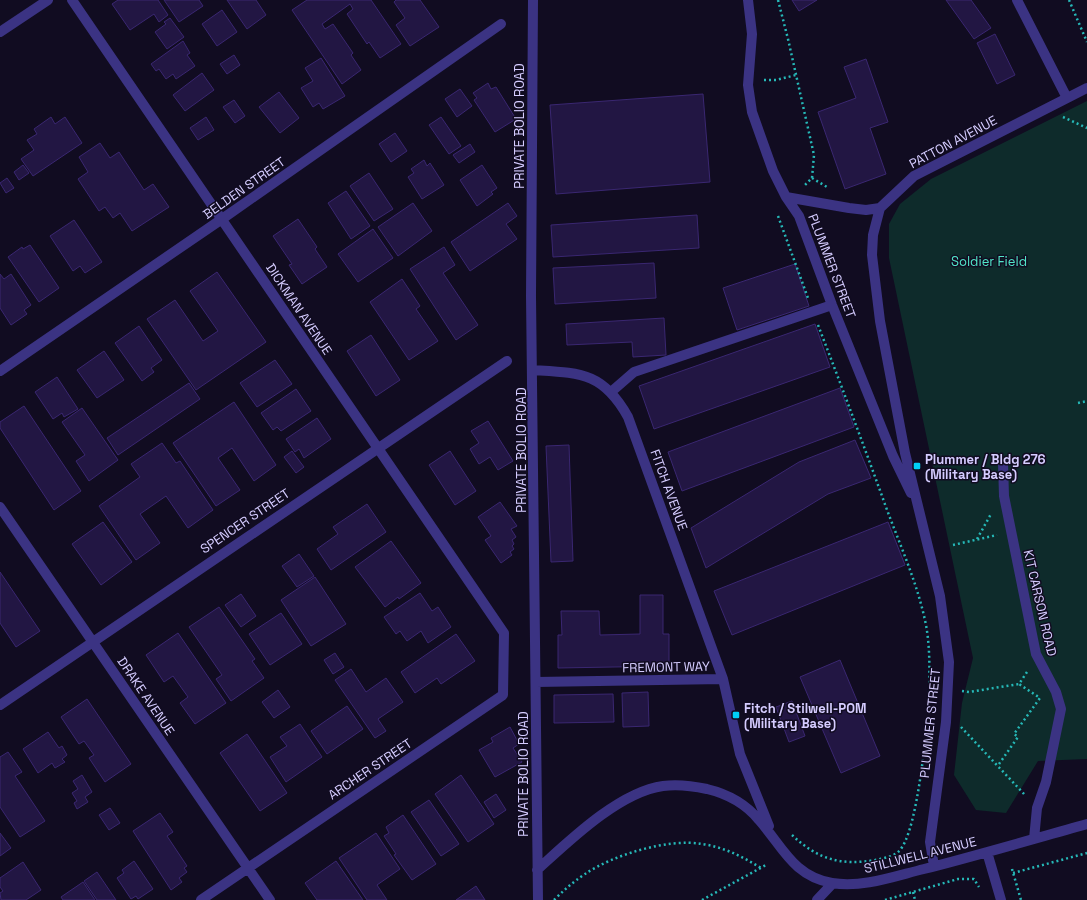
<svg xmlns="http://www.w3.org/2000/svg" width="1087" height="900" font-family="'Space Grotesk',sans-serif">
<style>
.green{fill:#0e2b2b}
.building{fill:#221643;stroke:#3a2771}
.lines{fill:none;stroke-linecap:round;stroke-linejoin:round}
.path{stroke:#26b9b8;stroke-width:2.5;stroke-dasharray:2 3;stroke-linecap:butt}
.minor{stroke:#3b3383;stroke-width:10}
.poi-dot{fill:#00d0f7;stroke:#110c21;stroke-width:1.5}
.labels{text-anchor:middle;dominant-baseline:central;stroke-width:3;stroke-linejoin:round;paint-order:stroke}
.street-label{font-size:13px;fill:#d5ccff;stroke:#110c21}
.park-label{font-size:13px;fill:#51e6c9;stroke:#110c21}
.poi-label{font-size:13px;font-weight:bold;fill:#d5ccff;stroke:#110c21;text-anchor:start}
</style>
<rect width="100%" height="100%" fill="#110c21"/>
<path class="green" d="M1087,101V759L1038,761L1006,813L976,810L954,775L962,703L973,658L889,258V224L900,204L931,179Z"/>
<path class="building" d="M118,0H158L168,15L159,22L154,14L130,30L112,4Z
M164,0H199L203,6L179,22Z
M227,0H256L266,15L247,29Z
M307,0H371L401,44L380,58L369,42L367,44L347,14L353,9L350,4L322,24L325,29L333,24L353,53L351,55L361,70L342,84L292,10Z
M396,0H420L439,27L410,46L396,25L405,18L394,2Z
M792,0H817L799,11Z
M946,0H971L991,28L974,39Z
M222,10L237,32L217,46L202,24Z
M170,18L184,37L167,49L155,32L166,24L164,22Z
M995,34L1015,75L997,84L977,43Z
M183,41L190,53L187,55L195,66L176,79L173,74L166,79L159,69L156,71L151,64Z
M234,55L240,65L227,74L220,64Z
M321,58L345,96L323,109L319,103L313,107L301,88L313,81L305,68Z
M866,59L888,122L870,128L886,174L845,189L818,112L856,98L844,67Z
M202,73L214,90L185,111L173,95Z
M488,83L491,89L496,87L516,119L495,132L474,100L477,98L473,93Z
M460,89L472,106L457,117L445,99Z
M279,92L299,118L280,133L259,107Z
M703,94L710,182L556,194L550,105Z
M234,100L245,116L235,123L223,107Z
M51,117L55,124L65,117L82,143L33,176L21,159L34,150L27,140L37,134L34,129Z
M206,117L214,130L198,140L190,128Z
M441,117L461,146L449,154L429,125Z
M395,133L407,151L391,162L379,144Z
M100,143L110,158L119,152L144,190L153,184L169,207L132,231L120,213L113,218L105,207L99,211L78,179L88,172L79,157Z
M470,144L475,152L459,163L453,155Z
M424,160L427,166L430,163L444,185L422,199L408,177L414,173L411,169Z
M23,165L29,173L19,180L14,172Z
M482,165L497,188L491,192L493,194L477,206L460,180Z
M369,173L393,209L374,221L350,186Z
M7,178L14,188L6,193L0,183Z
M346,191L370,226L351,239L328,203Z
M413,203L432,231L398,256L378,227Z
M508,203L517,216L506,224L517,239L470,271L451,242Z
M697,215L699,248L553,257L551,225Z
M298,219L317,247L315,249L327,267L302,284L289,265L292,264L273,236Z
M74,220L102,262L85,273L80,266L73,271L50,236Z
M373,229L393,258L358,282L338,254Z
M30,245L59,288L39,302L8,257L22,247L23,249Z
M444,247L455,265L443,273L478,325L456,340L410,269Z
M654,263L656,298L555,304L553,268Z
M795,264L809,306L737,330L723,288Z
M217,272L266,342L196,390L147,319L175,300L203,341L218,331L190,291Z
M0,274L4,279L11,274L31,305L24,310L27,314L11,325L0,308Z
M402,279L420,306L416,309L438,341L409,360L370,302Z
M664,318L666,355L633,357L632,342L567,345L566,324Z
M815,324L830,367L654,429L639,386Z
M139,326L162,360L151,368L154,372L142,381L115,343Z
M371,335L400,380L376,396L347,351Z
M104,351L124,380L97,398L77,370Z
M275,360L292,384L257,407L240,383Z
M57,377L78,409L64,417L62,413L53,419L35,392Z
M189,383L200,399L118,455L107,438Z
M840,388L854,427L682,491L668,452Z
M296,389L311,411L281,431L277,427L273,430L261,413Z
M234,402L276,465L254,481L232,448L218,458L240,490L216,506L173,443Z
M24,406L81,491L54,510L0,428V422Z
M82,408L118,460L89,481L76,461L85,455L62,422Z
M317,418L331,439L304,458L299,449L295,452L286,439Z
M488,421L513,461L498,470L490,457L479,464L470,449L479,443L471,431Z
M855,440L871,478L828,494L706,568L691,528L799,462Z
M162,443L176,463L180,461L213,510L188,528L166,496L140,514L160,543L136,560L99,506L140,477L131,464Z
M569,445L573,561L551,562L546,446Z
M292,451L304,467L296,473L284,457Z
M450,451L476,491L455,505L429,465Z
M500,502L517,526L511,529L516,537L512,540L514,544L512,546L514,549L510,552L512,555L501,563L485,540L491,536L478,517Z
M367,504L386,532L331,570L317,549L338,534L333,527Z
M103,522L132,562L101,585L72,544Z
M888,522L905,565L732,635L714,591Z
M391,541L421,583L399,599L398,597L385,607L355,567Z
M299,554L314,576L297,587L282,566Z
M0,572L40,631L16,647L0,623Z
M315,577L346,624L311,646L281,600Z
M420,593L432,611L438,607L451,627L428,643L421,631L407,641L400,631L396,634L384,617Z
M241,594L256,616L241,627L225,605Z
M640,595H663V634H669V666L558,668V635H562L561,611H599L600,635L640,634Z
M219,607L255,659L252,661L264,678L231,701L216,679L222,675L189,627Z
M281,613L302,644L270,665L249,634Z
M178,633L226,703L195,724L180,703L188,697L173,676L164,682L146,655Z
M456,634L475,661L441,684L437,678L415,693L401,672Z
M335,653L344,667L333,674L324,660Z
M840,660L880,756L841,773L800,677Z
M351,669L366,692L386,678L403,702L378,719L386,731L375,738L335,680Z
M278,690L290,707L274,718L262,702Z
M648,692L649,726L623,727L622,693Z
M613,694L614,722L554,723V695Z
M87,699L131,764L105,782L89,758L94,755L84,741L79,744L61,717Z
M792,701L805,736L789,742L776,707Z
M347,706L363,729L327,754L311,731Z
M300,724L322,757L286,782L270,757L287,746L280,737Z
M510,727L519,744L513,748L522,762L495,777L479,750L493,742L491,738Z
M48,732L59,748L62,746L67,755L62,759L65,762L55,768L52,763L38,773L23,749Z
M247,734L287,793L260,811L220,753Z
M8,752L22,772L15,776L45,821L20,837L0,807V757Z
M82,775L92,792L85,797L88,802L77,809L74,803L77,801L72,793L78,789L73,781Z
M461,775L494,824L468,842L435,794Z
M496,794L506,810L494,818L484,802Z
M429,800L459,844L441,856L411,812Z
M110,808L120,823L109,830L99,815Z
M160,813L173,832L167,836L187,866L184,868L187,872L179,878L182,882L171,890L133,831Z
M403,815L436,864L412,880L394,855L396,854L384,836L389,833L386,827Z
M0,833L11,848L0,856Z
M376,833L400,869L377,885L387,900H367L339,858Z
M134,861L153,889L138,899L136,896L131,899L117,878L124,873L122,870Z
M336,861L363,900H317L305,883Z
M23,862L41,890L26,900H1L0,893L3,891L0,887V878Z
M97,872L116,900H97L84,881Z
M83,882L95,900H63L61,897Z
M476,886L485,900H456Z"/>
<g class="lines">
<path class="path" d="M778,0L788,39L814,155L812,178L805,185
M1069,0L1087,42
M764,80H776L796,75
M1063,117L1087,128
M812,178L827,187
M778,216L808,298
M818,325C840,382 861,438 882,496C897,539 917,580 926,625C931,652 929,680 929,707
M1078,403L1087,401
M977,539L991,514
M953,545L997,535
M1027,672L1019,684L1040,698
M962,691L969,692L1019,684
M961,727L1025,795
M999,764L1018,737L1014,734L1040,698H1041
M792,835C817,859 841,866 875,860C884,858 894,857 900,850C913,835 920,780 923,759
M1012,869L1021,900
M1013,873L1087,853
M913,892L915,900
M554,900C564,890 573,882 585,874C613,855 668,838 702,844C724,847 743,857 761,868
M702,900L766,865
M885,900L958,879H974L979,887"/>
<path class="minor" d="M72,0L504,633L503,695L201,900
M533,0L531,296L538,900
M748,0L752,34L748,85L752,112L773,171L786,197L799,216L832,305L893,456L911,493
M1017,0L1067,98
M0,32L48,0
M786,197L849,208L866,210L880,208L914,176L1087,88
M880,208L873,235L872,255L880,321L905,453L940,596L949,662L946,722L930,842L934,866
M533,370C580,373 603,372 628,417L723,679L740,754L769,826
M0,371L222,219L501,24
M611,392L634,372L832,305
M1003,463L1004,496L1036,654L1056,692L1061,709L1046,782L1037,808L1034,839
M0,507L270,900
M536,682L723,679
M0,705L507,361
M987,852L1001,900
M537,870C569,841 619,792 663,786C677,784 693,786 707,789C728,794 745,803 759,820C783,847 793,876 832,883C863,888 895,876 924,869C979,855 1033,839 1087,824
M817,900L833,883"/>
</g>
<g class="poi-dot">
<rect x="913" y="462" width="8" height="8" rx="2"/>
<rect x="732" y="711" width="8" height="8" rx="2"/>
</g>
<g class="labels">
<g class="street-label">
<text transform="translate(519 126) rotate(-90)">PRIVATE BOLIO ROAD</text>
<text transform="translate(953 142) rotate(-28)">PATTON AVENUE</text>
<text transform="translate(244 188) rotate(-35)">BELDEN STREET</text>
<text transform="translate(832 266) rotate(69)">PLUMMER STREET</text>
<text transform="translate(299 309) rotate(56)">DICKMAN AVENUE</text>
<text transform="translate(521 450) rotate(-90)">PRIVATE BOLIO ROAD</text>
<text transform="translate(669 490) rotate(70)">FITCH AVENUE</text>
<text transform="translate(245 521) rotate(-34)">SPENCER STREET</text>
<text transform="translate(1040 603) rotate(77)">KIT CARSON ROAD</text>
<text transform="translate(666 667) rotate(-1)">FREMONT WAY</text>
<text transform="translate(146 696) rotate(56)">DRAKE AVENUE</text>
<text transform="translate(930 723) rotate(-84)">PLUMMER STREET</text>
<text transform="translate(370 769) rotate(-34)">ARCHER STREET</text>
<text transform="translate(523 774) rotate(-90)">PRIVATE BOLIO ROAD</text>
<text transform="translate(920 855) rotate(-14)">STILLWELL AVENUE</text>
</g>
<g class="park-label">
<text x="989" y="261">Soldier Field</text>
</g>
<g class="poi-label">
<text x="925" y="459">Plummer / Bldg 276<tspan x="925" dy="15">(Military Base)</tspan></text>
<text x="744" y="708">Fitch / Stilwell-POM<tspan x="744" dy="15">(Military Base)</tspan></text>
</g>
</g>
</svg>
